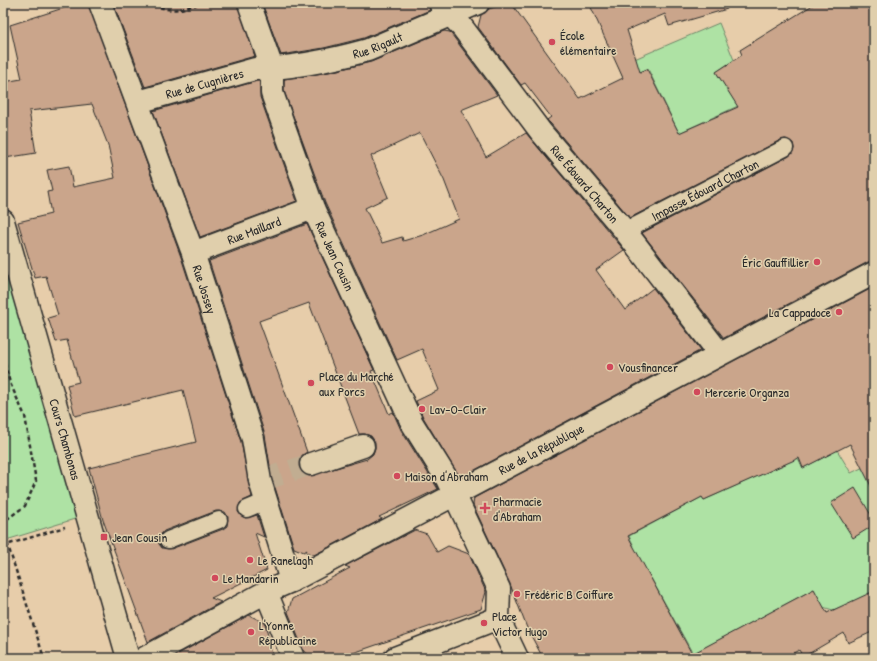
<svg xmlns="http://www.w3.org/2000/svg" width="877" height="661" font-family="'Patrick Hand',sans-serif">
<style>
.green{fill:#aee2a4;stroke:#6c8668}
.building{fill:#caa58b;stroke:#2b2b2b;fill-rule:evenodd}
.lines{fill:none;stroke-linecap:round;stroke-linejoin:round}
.minor-tunnel{stroke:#c1ad91;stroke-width:22;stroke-dasharray:22 11;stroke-linecap:butt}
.service-casing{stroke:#2b2b2b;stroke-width:19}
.minor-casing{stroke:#2b2b2b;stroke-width:25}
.secondary-casing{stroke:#2b2b2b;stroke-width:25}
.path{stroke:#2b2b2b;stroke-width:2.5;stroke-dasharray:4 3;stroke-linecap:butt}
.service{stroke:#e0cfac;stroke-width:16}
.minor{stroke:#e0cfac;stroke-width:22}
.secondary{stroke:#e0cfac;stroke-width:22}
.poi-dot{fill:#d1495b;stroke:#e0cfac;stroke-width:1.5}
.labels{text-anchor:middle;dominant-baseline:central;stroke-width:3;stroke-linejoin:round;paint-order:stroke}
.poi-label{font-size:13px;fill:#2b2b2b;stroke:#e0cfac;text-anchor:start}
.street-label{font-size:13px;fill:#2b2b2b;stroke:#e0cfac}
</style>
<rect width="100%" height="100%" fill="#e7cdaa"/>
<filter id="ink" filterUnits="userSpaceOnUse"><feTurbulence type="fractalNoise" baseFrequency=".025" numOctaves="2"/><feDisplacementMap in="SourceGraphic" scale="8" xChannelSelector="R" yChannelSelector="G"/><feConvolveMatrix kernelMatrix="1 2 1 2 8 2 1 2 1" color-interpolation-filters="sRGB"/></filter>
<g filter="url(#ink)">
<path class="green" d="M719,23L734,60L716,72L738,106L679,133L648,69L623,78L618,66Z
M3,252L78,518L3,541Z
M837,450L851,473L874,462V593L833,610L823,607L814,589L693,654L651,578L632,585L622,552L634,546L629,536L702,497L704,500L798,458L803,468Z"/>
<path class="building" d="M79,3H88L181,257L241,442L252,497L240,503L238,512L245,518L257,515L264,537L255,533L267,570L211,598L221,602L148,642L103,520L89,468L196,442L183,390L75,416L67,385L79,382L67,340L56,342L48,318L58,315L46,276L35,278L18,222L51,214L47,192L52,191L47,170L69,166L73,187L115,178L108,145L92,104L29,111L36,153L5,158L3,147V82L22,79L10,25ZM216,511L225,512L228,517L227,526L223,529L171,549L162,548L159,544V538L164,531Z
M113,3H237L255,56L145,87Z
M262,3H427L430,10L364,38L324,48L281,55Z
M507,3H511L580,99L623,78L589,3H727V9L669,26L665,14L627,30L640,72L647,69L679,133L738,107L716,72L742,55L740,50L816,3H874V261L868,262L724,338L642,233L789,156L794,149L793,143L786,139L781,140L630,218L551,124L547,120L551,117L525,83L521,85L478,27L481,15L489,9Z
M444,31L450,32L452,35L497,95L461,110L486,157L526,133L624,250L596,270L625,310L653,288L701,350L460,478L423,417L416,401L439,390L422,349L397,360L325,203L284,91V79L329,72L371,62ZM420,133L444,180L459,219L423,235L403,241L402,237L382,243L365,208L388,197L371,156Z
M257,81H260V97L297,201L200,237L153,111Z
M307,224L374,370L371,371L389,414L393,412L401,430L438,489L379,517L382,519L314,555L306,552L307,550L304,552L294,548L272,478L265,435L209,261ZM309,303L359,434H365L371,436L375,442V448L373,454L367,459L309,476L303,473L299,468V462L301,456L307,452L259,321Z
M874,287V492L850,444L803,468L799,458L704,500L702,497L628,536L692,654L814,589L827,613L874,591V631L848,643L844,633L803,657L799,650L784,658H543L527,628L510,584L473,505L474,498Z
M855,488L874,520V525L853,538L831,503Z
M415,530L427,534L437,552L448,546L469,554L486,592L481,609L353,653L324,658H311L303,649L288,612L292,599L350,568L345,566Z
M249,615L265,623L273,658H171Z"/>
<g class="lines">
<path class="minor-tunnel" d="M260,481L311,464"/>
<g class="service-casing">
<g id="service">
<path id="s1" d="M625,231L785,148"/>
<path d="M247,509L266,501"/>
<path d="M168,540L219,520"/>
</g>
</g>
<g class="minor-casing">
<g id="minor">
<path id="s2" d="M100,3L193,253L253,439L260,481L291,581"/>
<path id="s3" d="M249,3L272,68V93L313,208L412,423L447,479L499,589L498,618L517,658"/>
<path id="s4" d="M440,3L462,27L541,132L625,231L720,354"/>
<path id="s5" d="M138,102L255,69C293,68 332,60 368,50L478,3"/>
<path id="s6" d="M193,253L313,208"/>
<path d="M311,464L363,446"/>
<path d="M266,592L293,658"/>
<path id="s7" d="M145,658L266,592L291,581L874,273"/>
<path d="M395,658L498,618"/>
</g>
</g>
<g class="secondary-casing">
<g id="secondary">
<path id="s8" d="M3,221L128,658"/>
</g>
</g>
<path class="path" d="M154,3C169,15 185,8 202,3
M3,357L10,383L25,416L36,481L25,506L3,522
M3,530L44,658
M3,546L65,527"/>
<use href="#service" class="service"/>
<use href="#minor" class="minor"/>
<use href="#secondary" class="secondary"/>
</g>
</g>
<g class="poi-dot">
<circle cx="552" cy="42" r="4"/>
<circle cx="817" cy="262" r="4"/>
<circle cx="839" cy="312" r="4"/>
<circle cx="610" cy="367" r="4"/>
<circle cx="311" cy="383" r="4"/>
<circle cx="697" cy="392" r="4"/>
<circle cx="422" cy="409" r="4"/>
<circle cx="397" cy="476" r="4"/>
<path d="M483 502h4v4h4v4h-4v4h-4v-4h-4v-4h4z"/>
<rect x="100" y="533" width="8" height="8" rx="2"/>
<circle cx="250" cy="560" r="4"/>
<circle cx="215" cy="578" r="4"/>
<circle cx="517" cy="594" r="4"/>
<circle cx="484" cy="623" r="4"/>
<circle cx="251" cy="632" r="4"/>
</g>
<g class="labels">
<g class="poi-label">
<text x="560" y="35">École<tspan x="560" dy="15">élémentaire</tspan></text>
<text x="809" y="262" text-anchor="end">Éric Gauffillier</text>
<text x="831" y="312" text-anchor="end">La Cappadoce</text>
<text x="618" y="367">Vousfinancer</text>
<text x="319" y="376">Place du Marché<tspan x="319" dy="15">aux Porcs</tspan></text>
<text x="705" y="392">Mercerie Organza</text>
<text x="430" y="409">Lav-O-Clair</text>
<text x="405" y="476">Maison d'Abraham</text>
<text x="493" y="501">Pharmacie<tspan x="493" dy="15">d'Abraham</tspan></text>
<text x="112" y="537">Jean Cousin</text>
<text x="258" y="560">Le Ranelagh</text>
<text x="223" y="578">Le Mandarin</text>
<text x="525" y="594">Frédéric B Coiffure</text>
<text x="492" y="616">Place<tspan x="492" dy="15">Victor Hugo</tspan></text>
<text x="259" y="625">L'Yonne<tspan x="259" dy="15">Républicaine</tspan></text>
</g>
<g class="street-label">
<text stroke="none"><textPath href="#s5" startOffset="247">Rue Rigault</textPath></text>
<text stroke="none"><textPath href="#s5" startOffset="69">Rue de Cugnières</textPath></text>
<text stroke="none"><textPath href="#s4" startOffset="232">Rue Édouard Charton</textPath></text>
<text stroke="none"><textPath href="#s1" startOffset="90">Impasse Édouard Charton</textPath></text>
<text stroke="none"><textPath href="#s6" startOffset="65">Rue Maillard</textPath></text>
<text stroke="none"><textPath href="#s3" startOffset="269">Rue Jean Cousin</textPath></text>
<text stroke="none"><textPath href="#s2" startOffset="305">Rue Jossey</textPath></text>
<text stroke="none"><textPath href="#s8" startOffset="227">Cours Chambonas</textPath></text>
<text stroke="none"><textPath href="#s7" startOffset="448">Rue de la République</textPath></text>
</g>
</g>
<rect width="877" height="661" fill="none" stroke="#e0cfac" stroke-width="16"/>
<rect x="8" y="8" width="861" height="645" fill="none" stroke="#2b2b2b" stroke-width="1.5" filter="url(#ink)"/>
</svg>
